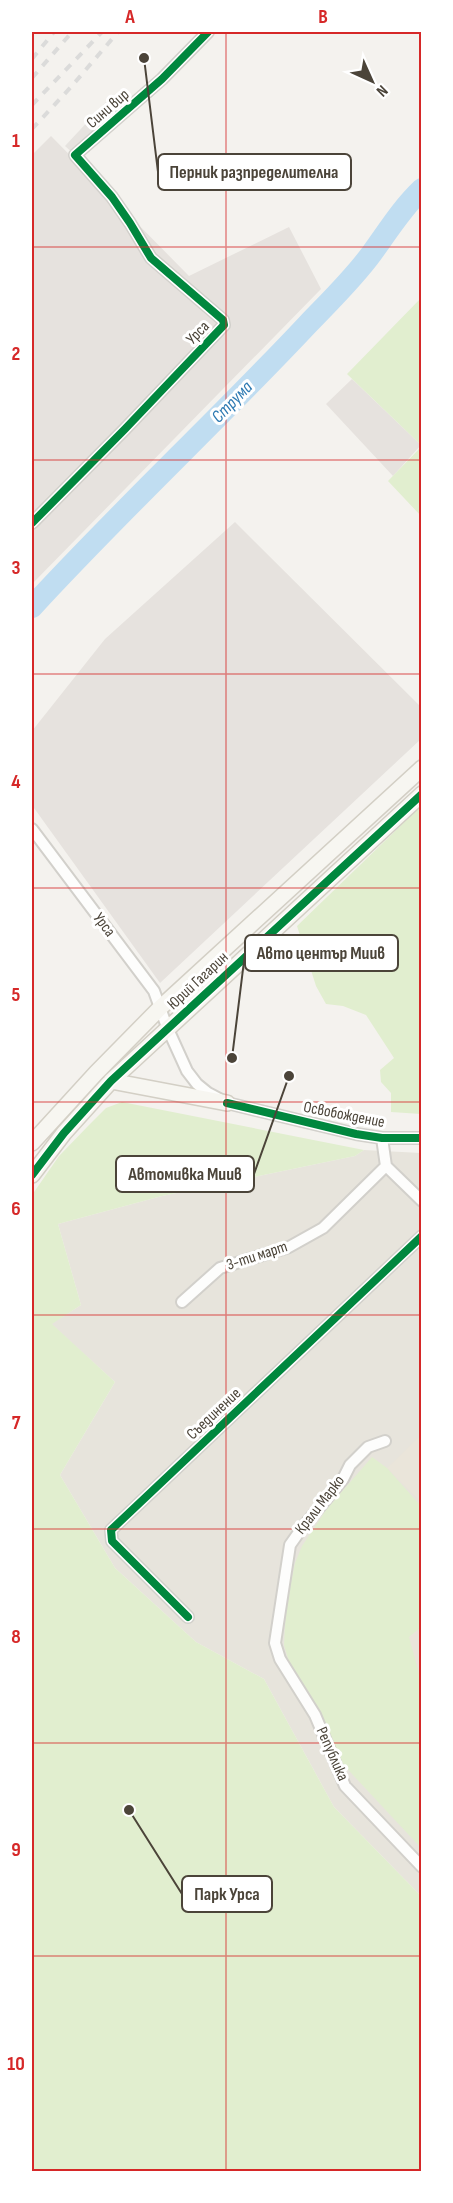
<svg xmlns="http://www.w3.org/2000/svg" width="453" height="2203" font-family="'Sofia Sans Condensed',sans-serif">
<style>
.residential{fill:#e7e4dc}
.industrial{fill:#e6e2de}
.education{fill:#eae5da}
.green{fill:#e1eecf}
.parking{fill:#e6e3df}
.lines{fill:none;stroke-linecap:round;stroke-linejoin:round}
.river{stroke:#c0ddf1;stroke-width:22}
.street-casing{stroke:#d2d0cb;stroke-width:14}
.secondary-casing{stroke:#d3cfc5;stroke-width:18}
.street{stroke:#fdfdfc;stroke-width:10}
.secondary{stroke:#f7f6f1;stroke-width:15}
.rail{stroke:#dbdbda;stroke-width:4;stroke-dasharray:8 8;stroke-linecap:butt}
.cycleway-casing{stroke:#fff;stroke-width:11}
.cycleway{stroke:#00873e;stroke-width:8}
.grid{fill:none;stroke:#d62828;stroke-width:1.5;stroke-opacity:0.55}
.labels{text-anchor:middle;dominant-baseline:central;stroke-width:6;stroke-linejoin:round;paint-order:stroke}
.street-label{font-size:16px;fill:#4b4439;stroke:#fff}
.water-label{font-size:18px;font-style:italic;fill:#2e7ab2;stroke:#fff}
.leader{fill:none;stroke:#4b4439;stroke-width:2}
.callout-dot{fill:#4b4439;stroke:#fff;stroke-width:2}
.callout{fill:#fff;stroke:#4b4439;stroke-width:2}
.callout-label{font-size:18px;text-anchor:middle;font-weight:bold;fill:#4b4439}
.neatline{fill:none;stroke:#d62828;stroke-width:2}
.grid-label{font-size:20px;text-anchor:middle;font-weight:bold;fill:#d62828}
</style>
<rect width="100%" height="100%" fill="#f4f2ee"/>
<path class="residential" d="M364,1150L421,1153V1896L334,1807L264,1679L196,1642L115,1568L60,1475L115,1382L51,1324L81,1305L58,1224L162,1196L355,1156Z"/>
<path class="industrial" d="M51,136L189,276L289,227L321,289L32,584V155Z
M352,379L421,445L393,476L326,404Z
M235,522L421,707V739L160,983L34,808L32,802V731L105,639Z"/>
<path class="education" d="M421,1435V1503L387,1468Z
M421,1627V1681L408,1636Z"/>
<path class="green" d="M421,298V445L347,374Z
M421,447V516L388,481Z
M421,806V1114L391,1112V1093L381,1082L380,1070L394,1058L366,1015L343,1006L326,1004L316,986L297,926Z
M122,1102L364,1150L355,1156L162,1196L58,1224L81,1305L52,1324L115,1382L60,1475L115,1568L196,1642L264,1679L334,1807L421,1896V2171H32V1195L59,1156L90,1124L106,1108Z
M372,1457L387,1468L421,1506V1627L409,1637L421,1681V1848L339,1760L320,1714L289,1662L284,1645L286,1608L295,1563L302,1546L326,1510Z"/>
<path class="parking" d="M106,102L122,116L75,155L65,146Z"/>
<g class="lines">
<path class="river" d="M32,607C121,510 218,420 308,324C330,301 353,279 372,253C388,231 402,208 422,189"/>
<g class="street-casing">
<path id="street" d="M32,523L125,429L224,325L223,320L151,258L130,223L112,197L75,155L162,79L208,32
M32,829L154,991L167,1027L187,1071L197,1084L208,1093L227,1103L356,1134L382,1138H422
M382,1138L386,1166L422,1201
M182,1302L220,1268L289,1247L323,1228L386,1166
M385,1441L368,1447L350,1465L343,1479L302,1528L290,1545L275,1643L280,1659L315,1715L345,1786L422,1867
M188,1617L112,1541L111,1530L422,1236"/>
</g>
<g class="secondary-casing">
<path id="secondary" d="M111,1081L227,1103
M32,1143L96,1073L161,1007L422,768
M32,1175L64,1133L111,1081L422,794"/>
</g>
<use href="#street" class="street"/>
<use href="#secondary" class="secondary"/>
<path class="rail" d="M32,59L54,32
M32,78L72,32
M32,105L102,32
M32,129L71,87L118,32"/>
<g class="cycleway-casing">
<path id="cycleway" d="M32,523L125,429L224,325L223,320L151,258L130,223L112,197L75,155L162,79L208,32
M227,1103L356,1134L382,1138H422
M32,1175L64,1133L111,1081L422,794
M188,1617L112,1541L111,1530L422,1236"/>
</g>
<use href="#cycleway" class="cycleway"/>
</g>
<path class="grid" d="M226,32V2172M32,247H422M32,460H422M32,674H422M32,888H422M32,1102H422M32,1315H422M32,1529H422M32,1743H422M32,1956H422"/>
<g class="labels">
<g class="street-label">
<text transform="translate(108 109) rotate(-41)">Сини вир</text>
<text transform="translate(198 333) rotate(-46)">Урса</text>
<text transform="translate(104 925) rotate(53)">Урса</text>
<text transform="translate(198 981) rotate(-43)">Юрий Гагарин</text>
<text transform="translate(344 1115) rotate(11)">Освобождение</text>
<text transform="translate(257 1256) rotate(-18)">3-ти март</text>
<text transform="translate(214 1414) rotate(-43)">Съединение</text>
<text transform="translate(320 1505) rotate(-52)">Крали Марко</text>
<text transform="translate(332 1754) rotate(66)">Република</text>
</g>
<g class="water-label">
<text transform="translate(232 402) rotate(-46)">Струма</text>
</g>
</g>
<path class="leader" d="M144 58L158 172M232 1058L245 953M289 1076L254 1174M129 1810L182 1894"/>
<g class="callout-dot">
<circle cx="144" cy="58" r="6"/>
<circle cx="232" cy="1058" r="6"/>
<circle cx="289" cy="1076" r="6"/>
<circle cx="129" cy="1810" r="6"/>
</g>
<g class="callout">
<rect x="158" y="154" width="193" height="36" rx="6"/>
<rect x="245" y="935" width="153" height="36" rx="6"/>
<rect x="116" y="1156" width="138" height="36" rx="6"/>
<rect x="182" y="1876" width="90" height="36" rx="6"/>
</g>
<g class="callout-label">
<text x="254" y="178">Перник разпределителна</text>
<text x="321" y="959">Авто център Миив</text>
<text x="185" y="1180">Автомивка Миив</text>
<text x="227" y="1900">Парк Урса</text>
</g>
<rect width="453" height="2203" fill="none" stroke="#ffffff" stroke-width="66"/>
<g transform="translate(372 81) rotate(135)" stroke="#ffffff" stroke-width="4.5" paint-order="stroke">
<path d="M0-4.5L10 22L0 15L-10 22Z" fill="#4b4439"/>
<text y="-9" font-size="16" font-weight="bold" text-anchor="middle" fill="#4b4439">N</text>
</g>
<rect x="33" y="33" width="387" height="2137" class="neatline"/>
<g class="grid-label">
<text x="130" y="23">A</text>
<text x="323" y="23">B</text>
<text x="16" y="147">1</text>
<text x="16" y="360">2</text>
<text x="16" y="574">3</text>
<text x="16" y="788">4</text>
<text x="16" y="1001">5</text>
<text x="16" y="1215">6</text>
<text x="16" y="1429">7</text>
<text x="16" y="1643">8</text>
<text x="16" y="1856">9</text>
<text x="16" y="2070">10</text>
</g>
</svg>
